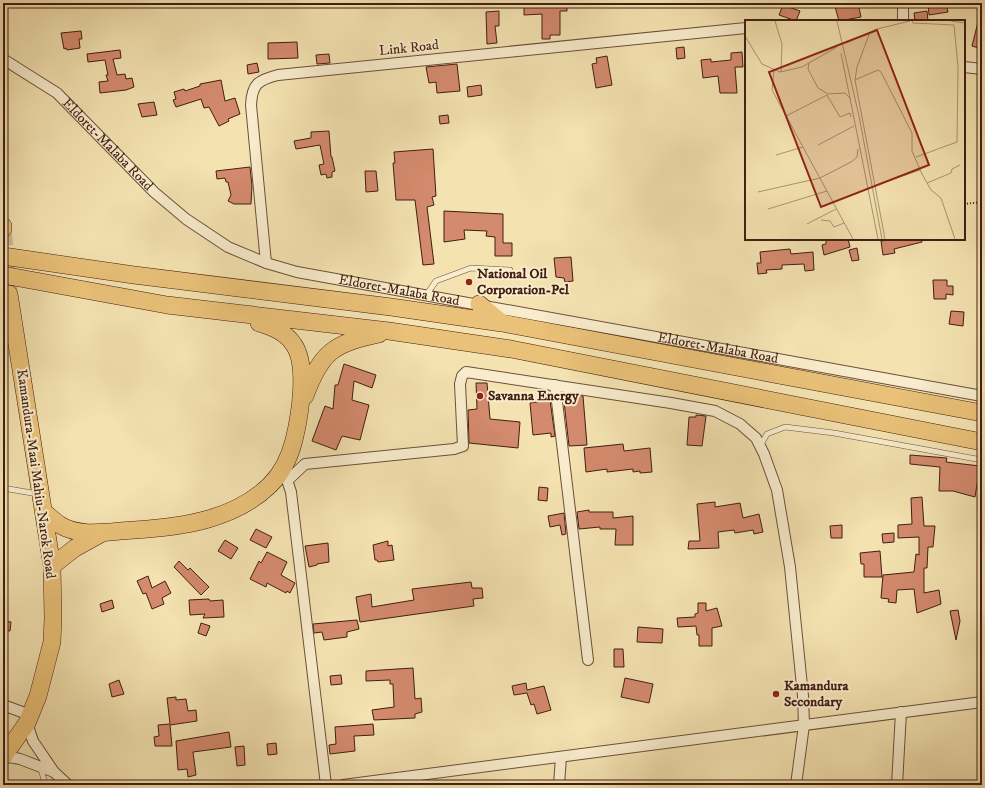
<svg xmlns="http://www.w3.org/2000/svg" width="985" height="788" font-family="'IM FELL DW Pica',serif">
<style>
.building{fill:#d48a6e;stroke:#401e12}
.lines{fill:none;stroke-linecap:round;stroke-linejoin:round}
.trunk-tunnel{stroke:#d0bb91;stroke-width:17;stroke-dasharray:17 8;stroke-linecap:butt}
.service-casing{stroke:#6d4f3a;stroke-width:6}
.minor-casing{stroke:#6d4f3a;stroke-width:12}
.trunk-casing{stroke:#401e12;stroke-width:18}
.path{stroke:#401e12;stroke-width:2;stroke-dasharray:1 2;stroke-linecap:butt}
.service{stroke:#f8eccc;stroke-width:5}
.minor{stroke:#f8eccc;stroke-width:10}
.trunk{stroke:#eac178;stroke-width:17}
.poi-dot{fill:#8f2418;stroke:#f8eccc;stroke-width:1.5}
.labels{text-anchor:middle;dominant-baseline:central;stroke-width:4;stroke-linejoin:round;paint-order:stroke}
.street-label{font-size:14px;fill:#401e12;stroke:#f8eccc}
.poi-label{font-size:14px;font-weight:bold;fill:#401e12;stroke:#f8eccc;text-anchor:start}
.inset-road{fill:none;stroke:#ac9471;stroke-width:1}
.view{fill:#8f2418;fill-opacity:0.15;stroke:#8f2418;stroke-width:2}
.inset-edge{fill:none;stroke:#401e12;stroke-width:2}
</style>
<rect width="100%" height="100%" fill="#f4e2b1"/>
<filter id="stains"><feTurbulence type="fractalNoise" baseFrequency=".005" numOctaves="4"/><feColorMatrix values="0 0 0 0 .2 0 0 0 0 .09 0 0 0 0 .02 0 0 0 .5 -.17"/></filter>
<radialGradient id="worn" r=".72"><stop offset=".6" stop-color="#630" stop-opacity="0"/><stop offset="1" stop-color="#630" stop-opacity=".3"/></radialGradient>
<path class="building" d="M524,3H567V11H560V35H550V39H542V14L524,15Z
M834,3H858L861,17L839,21Z
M936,3H946L948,12L929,15L928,4Z
M783,5L800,11L796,21L779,15Z
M499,11V26H495L497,43L487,44L486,12Z
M927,11L928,21H915L914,13Z
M979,18H982V49L972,46Z
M81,31L82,39H79L80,48L67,50L66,48L64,49L61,33Z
M297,42L298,58L268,59V43Z
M684,47L685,58L677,59L676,48Z
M120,50L121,58L113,59L117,75L125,74L126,79L132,78L134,87L126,90L100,93L99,82L108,81L106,75H108L105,60L88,62L87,54Z
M742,52L743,67H735L737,93H720L718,76L703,78L701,60L711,59V62L731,60V53Z
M329,54L330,63L317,64L316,55Z
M607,56L612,85L596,88L592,64L597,63L596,58Z
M257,63L259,72L248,74L247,65Z
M457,64L460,91L437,93L436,82L429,83L426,67Z
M221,80L225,101L235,98L240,114L228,119L229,121L219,126L209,107L204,108L201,99L176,107L173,100L176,99L174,92L184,89L185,91L200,86V84Z
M481,85L482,95L468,97L467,87Z
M154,102L157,115L142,117L138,104Z
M448,115L449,123L440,124L439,116Z
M329,131L331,157H332L335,171L332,172V177L327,178L326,174L321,175L319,165L324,164L320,145L296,149L294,141L311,138V132Z
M433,149L436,196L432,197L434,205L427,207L434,264L423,265L415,200H396L393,163H395L394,152Z
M250,167L252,186L251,204H234L228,201L231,195L228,182H226L225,178L217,179L216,171Z
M365,171H376L378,191L366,192Z
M444,211L503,214V243H512V256H495V237L486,236L487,231L464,230L465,239L444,242Z
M826,239H848L850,247L824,255L822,245L826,244Z
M897,239H921L922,242L894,249L895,253L883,255L881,241Z
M857,248L859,260L852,261L849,250Z
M790,249L791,254L813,252L814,270L805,271L804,264L782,265V269L766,270L767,273L758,274L757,263H761L760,252Z
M571,257L573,281L565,282L564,278L556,277L554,258Z
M933,280H947V286H953V295L946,294V299H934Z
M951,311L964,312L963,326L949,324Z
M344,364L376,375L372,388L354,381L352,400L369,405L360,440L342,436L336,450L312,441L325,406L333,409L335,385H338Z
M476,383H487L490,419L520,422L518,448L469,443L468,410L477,409Z
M563,393L583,396L587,445L569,446Z
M550,400L555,436L551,437V433L533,435L530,403Z
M696,415L706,416L702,446L687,445L689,417H696Z
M623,444L624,451L650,448L652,472L640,473V471L633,472V469L607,472V469L586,472L584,448Z
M910,455L947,458L946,462L980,466L975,497L953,491H939L940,467L910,464Z
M539,487L548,488L547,501L538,500Z
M922,497L924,526H935L933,547H928L927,568H924V593L939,590L941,604L917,613L914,589L897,590L896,603L888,602L889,599L881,598L883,575L914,572L916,554L919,555V537L898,538V525L912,524L911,498Z
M715,502V507L740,503L743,518L759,514L763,532L754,534L753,530L735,533L734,530L718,532L719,548L688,549L689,541H700L697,504Z
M589,510V512H613V518L633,516V545H615L616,529H600V527L579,529L577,512Z
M564,513L566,534L562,535L560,525L550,527L548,516Z
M842,525V538H831L830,526Z
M256,529L272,537L266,548L250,540Z
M894,533V542L883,543L882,534Z
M225,540L238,548L231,559L218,551Z
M388,541V546L392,545L394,560L378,562L377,560H375L373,545Z
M328,543L329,562L317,564V565L309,567L305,546Z
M880,551L882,577H864V564H861L860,553Z
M267,552L287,562L281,575L295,583L290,593L287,591L286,593L267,583L266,587L250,579L259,561L261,563Z
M179,561L188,570L190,568L209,587L201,595L174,567Z
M148,576L152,588L165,581L171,593L162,598L164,604L152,609L146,593L143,594L137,581Z
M471,582L472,588H482L483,598L473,599L474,606L360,622L356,597L371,594L372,607L414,600L412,589Z
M209,599L210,601L223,600L224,617L203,618L205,614L190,615L189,600Z
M112,600L114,608L102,612L100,604Z
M698,603H706V611L717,608L722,626L712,628V646H699V635H697L696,626L678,627L677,618L695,617V614L698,613Z
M958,610L960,621L956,640L950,611Z
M357,620L359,629L347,632V637L324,640L322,632L314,633L313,624Z
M3,621L11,622L10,631L3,630Z
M201,623L210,626L206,636L198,633Z
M638,627L663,629L662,643L637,642Z
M614,649H623L624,667H614Z
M413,668L415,699L421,698L422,712L415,714V718L374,720L372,710L394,707L393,684H390V680L366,681V671Z
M341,675L342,684L331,685L330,676Z
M625,678L653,684L649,703L621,697Z
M119,680L124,694L112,697L109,684Z
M526,683L527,690L544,686L551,710L537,714L534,704L531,705L527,693L514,695L512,686Z
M176,697V700L186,699L188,711L196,710L197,721L170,725L172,746H155L154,737L159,736L158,725L170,724L167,698Z
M373,724L374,735L354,736L355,751L330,754L329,745L336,744L335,727Z
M229,732L231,747L193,752L196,775L188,777L187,769L178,770L176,741Z
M276,743L277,754L268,755L267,744Z
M244,746L245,765L237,766L235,747Z"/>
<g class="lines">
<path class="trunk-tunnel" d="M3,229L9,290"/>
<g class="service-casing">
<path id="service" d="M427,294L436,281L471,268L510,270
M760,446L767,434L785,427L834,433L982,460
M3,488L38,494
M41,768L45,785"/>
</g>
<g class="minor-casing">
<g id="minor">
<path d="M903,21V3"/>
<path id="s1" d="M3,59L57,93L154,192L186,219L228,247L266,263L297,272L982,396"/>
<path d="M964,67L982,69"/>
<path d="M266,263L251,105C252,84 258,80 278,75L746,28"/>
<path d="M555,385L588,660"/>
<path d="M285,474L291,492L326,785"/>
<path d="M288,480L305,464L454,449L463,446L460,384L462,376L466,372L671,403L715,411L740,424L756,438L764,454L777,490L790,567L803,696L804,725L796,785"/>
<path d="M3,705L30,715"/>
<path d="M27,723L33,741L54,772"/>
<path d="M4,756L20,759L54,772L68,785"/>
<path d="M343,785L982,702"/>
<path d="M559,785L561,757"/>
<path d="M897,785L901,712"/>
</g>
</g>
<g class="trunk-casing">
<path id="trunk" d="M3,226V229
M3,256L134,275L391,307L502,323L982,413
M3,275L167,305L389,331L511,349L982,442
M479,304L502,323
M305,396C321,352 334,343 379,334
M43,511C49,516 54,521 60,525C81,538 111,531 134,530C182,527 234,520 270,485C282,473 290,456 294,440C300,416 308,365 294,345C286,332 272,327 259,323
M52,566L75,548L104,532
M3,757L27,723L38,696L52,642L53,618L52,566L9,294"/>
</g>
<path class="path" d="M964,204L982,202"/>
<use href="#service" class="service"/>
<use href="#minor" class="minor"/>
<use href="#trunk" class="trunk"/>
</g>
<g class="poi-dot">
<circle cx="469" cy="282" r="4"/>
<circle cx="480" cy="396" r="4"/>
<circle cx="776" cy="694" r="4"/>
</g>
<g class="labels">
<g class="street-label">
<text transform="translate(409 48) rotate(-6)">Link Road</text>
<text stroke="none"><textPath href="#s1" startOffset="136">Eldoret-Malaba Road</textPath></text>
<text stroke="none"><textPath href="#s1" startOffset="472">Eldoret-Malaba Road</textPath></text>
<text stroke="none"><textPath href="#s1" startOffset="796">Eldoret-Malaba Road</textPath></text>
<text transform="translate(36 474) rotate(82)">Kamandura-Maai Mahiu-Narok Road</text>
</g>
<g class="poi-label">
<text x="477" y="274">National Oil<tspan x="477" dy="16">Corporation-Pel</tspan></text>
<text x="488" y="396">Savanna Energy</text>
<text x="784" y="686">Kamandura<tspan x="784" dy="16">Secondary</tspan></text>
</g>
</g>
<g transform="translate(745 20)">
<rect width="220" height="220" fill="#f4e2b1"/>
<path class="inset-road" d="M30,1L37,24L36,52M92,1L114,96L137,219M167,1L168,3L209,5L213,47L212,122L171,137M206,1L220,3M125,12L112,47L110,60L140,219M0,16L17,44L35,52L57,47L92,27M101,23L132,9L165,1M96,33L133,219M64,43L63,49L73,68L83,74L100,73L106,79M29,50L27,70L108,219M110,60L133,50L136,52L167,113V131L177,154L186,170L196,178L210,219M82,75L95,97L105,93L106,97M41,96L82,75M73,125L109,106M31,135L58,127M182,163L206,153L207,149L215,145M132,165L175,150M13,172L75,158L106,142L112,137L113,129M23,189L82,171M76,200L85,201L89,207L99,203M62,204L91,189"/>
<path class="view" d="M132,10L184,145L76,187L24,52Z"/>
<rect width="220" height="220" class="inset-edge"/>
</g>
<rect width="985" height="788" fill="none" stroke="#f4e2b1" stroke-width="16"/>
<rect x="4" y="4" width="977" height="780" fill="none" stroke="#401e12" stroke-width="2"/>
<rect x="8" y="8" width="969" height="772" fill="none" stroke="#401e12"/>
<rect width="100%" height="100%" filter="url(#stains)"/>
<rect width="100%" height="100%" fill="url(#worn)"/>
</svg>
